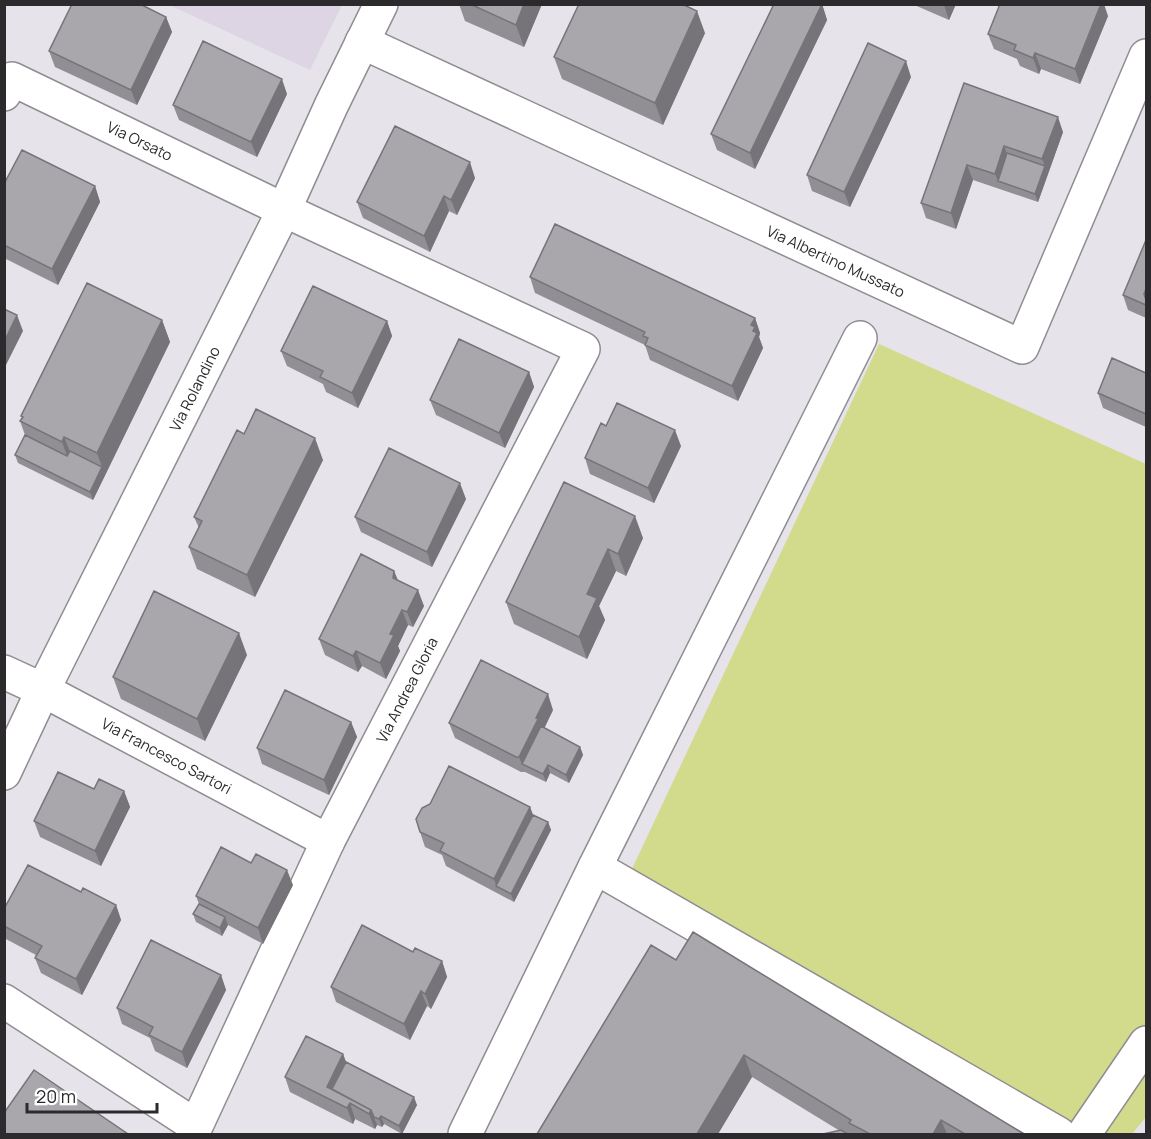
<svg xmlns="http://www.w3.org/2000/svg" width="1151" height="1139" font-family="Manrope,sans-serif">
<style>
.built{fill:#ddd5e3}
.green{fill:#d2da8c}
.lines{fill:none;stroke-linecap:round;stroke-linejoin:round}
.minor-casing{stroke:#8f8c92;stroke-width:36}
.minor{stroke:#fff;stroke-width:33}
.wall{fill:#918f94}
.shaded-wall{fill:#767478}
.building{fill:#a9a6ac;stroke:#767478;stroke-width:1.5}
.labels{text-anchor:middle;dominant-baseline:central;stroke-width:4.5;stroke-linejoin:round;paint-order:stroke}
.street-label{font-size:15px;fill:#2c2a2d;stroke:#fff}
</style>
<rect width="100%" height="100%" fill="#e7e3ea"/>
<path class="built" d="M169,5H342L310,70Z"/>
<path class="green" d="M879,344L1146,464V1117L1132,1134H1077L631,871Z"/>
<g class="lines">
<g class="minor-casing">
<g id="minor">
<path id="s1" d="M362,42L1022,347L1146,56"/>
<path id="s2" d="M4,94L12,79L284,210L583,349L328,841L196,1126L4,1001"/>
<path id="s3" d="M4,672L43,690L328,841"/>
<path id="s4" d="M4,773L43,690L284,210L331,106L381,4"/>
<path d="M595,867L1059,1134"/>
<path d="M465,1134L595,867L860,338"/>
<path d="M1084,1134L1146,1043"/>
</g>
</g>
<use href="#minor" class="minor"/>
</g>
<path class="wall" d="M459,4H542L524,47L465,21Z
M769,4H822L827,20L755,169L717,150L711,134L773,7Z
M912,4H956L949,20Z
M1108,16L1080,84L1041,69L1039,74L1020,66L1017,59L994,49L988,34Z
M166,17L172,32L137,105L55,67L49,51Z
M705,33L663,125L562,79L554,57Z
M911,77L850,207L812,191L807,175Z
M964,83L1063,132L1038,202L973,180L956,229L926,218L921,203Z
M287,94L257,157L179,120L173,105Z
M475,178L457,215L449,211L430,252L363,218L357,202Z
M4,184L95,186L100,202L58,285L4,258Z
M1146,240V318L1128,310L1123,295Z
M530,277L755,318L760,333L759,337L763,348L738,401L650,360L645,345L535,293Z
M162,320L170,342L93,500L18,463L15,455L25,435L20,421L22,419L21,416Z
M387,321L392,336L358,408L326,392L323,384L287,366L281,351Z
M529,372L534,387L505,448L436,415L430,400Z
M1146,373V427L1103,408L1098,393Z
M244,434L323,460L255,597L197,569L189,547L199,528L194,517Z
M681,446L654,503L590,474L585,458Z
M564,482L643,538L626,576L616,571L599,606L605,620L587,659L514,624L506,602Z
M466,499L432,567L361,532L355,517Z
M394,571L398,580L424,606L413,627L408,625L398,646L400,651L386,679L362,666L358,672L325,655L319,639Z
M247,655L205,741L121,699L113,677Z
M553,710L544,728L580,747L583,755L569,783L550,773L546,782L525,772H521L455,738L449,723Z
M351,722L357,737L329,795L262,764L257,748Z
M94,789L124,791L130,807L101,866L40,837L34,821Z
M530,807L533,815L548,822L551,830L514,902L446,866L442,855L425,847L420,832Z
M293,885L263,944L228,925L222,936L196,922L193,914L199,904L196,896Z
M81,892L116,905L121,920L82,995L41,973L35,958L36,955L4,938V909Z
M413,952L442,961L447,977L431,1009L427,1006L410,1040L336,1002L331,987Z
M676,960L1024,1134H823L840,1131L752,1077L718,1134H537Z
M221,975L226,990L187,1068L155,1051L150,1038L122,1024L117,1008Z
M343,1054L346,1062L417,1105L402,1134L384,1124L382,1127L377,1125L375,1129L355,1119L353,1124L290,1092L285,1077Z"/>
<path class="shaded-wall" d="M524,4H542L524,47L516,25Z
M822,4L827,20L755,169L750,153Z
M944,4H956L949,20L944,5Z
M1101,4H1104L1108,16L1080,84L1075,69Z
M697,11L705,33L663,125L655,103Z
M166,17L172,32L137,105L131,90Z
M1035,53L1041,69L1039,74L1033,58Z
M906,61L911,77L850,207L844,192Z
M282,79L287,94L257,157L251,142Z
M1058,117L1063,132L1048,174L1042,159Z
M1004,146L1010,161L998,181L995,174Z
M470,162L475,178L457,215L451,200Z
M967,165L973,180L956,229L951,213Z
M1045,166L1048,174L1038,202L1035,194Z
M95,186L100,202L58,285L52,269Z
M444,196L449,211L430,252L424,236Z
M17,315L23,331L4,369V342Z
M755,318L760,333L759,337L763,348L738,401L732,386L751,325Z
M162,320L170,342L93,500L90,492L102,467L97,453Z
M387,321L392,336L358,408L352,393Z
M529,372L534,387L505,448L499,433Z
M675,430L681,446L654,503L648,488Z
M64,437L73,459L70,464L62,442Z
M315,438L323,460L255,597L247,575Z
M460,483L466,499L432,567L427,552Z
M635,516L643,538L626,576L618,554Z
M608,549L616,571L599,606L605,620L587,659L579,637L587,594Z
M394,571L400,586L393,578Z
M418,590L424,606L413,627L407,612Z
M402,610L408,625L398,646L400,651L386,679L380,663L390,634Z
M239,633L247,655L205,741L197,719Z
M356,651L362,666L358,672L353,656Z
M548,694L553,710L543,731L522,764L519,757L536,718Z
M351,722L357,737L329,795L324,780Z
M580,747L583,755L569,783L566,775Z
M548,765L550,773L546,782L543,774Z
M124,791L130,807L101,866L95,851Z
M530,807L536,823L496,886L499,894L494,879Z
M548,822L551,830L514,902L511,894Z
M287,870L293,885L263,944L258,928Z
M116,905L121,920L82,995L76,979Z
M225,917L228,925L222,936L220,928Z
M442,961L447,977L431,1009L425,994Z
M221,975L226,990L187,1068L182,1052Z
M421,991L427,1006L410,1040L404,1024Z
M343,1054L349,1070L335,1097L327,1087Z
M744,1055L752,1077L718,1134H697Z
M414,1097L417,1105L402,1134L399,1126Z
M350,1103L355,1119L353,1124L347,1108Z
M371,1110L377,1125L375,1129L369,1114Z
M381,1116L384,1124L382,1127L379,1119Z
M941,1120L947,1134H933Z"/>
<path class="building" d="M72,4H140L166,17L131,90L49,51Z
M470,4H524L516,25Z
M579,4H682L697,11L655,103L554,57Z
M774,4H822L750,153L711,134Z
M1000,4H1101L1075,69L1035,53L1033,58L1014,50L1016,45L988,34Z
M203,41L282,79L251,142L173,105Z
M868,43L906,61L844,192L807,175Z
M964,83L1058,117L1042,159L1004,146L995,174L967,165L951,213L921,203Z
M395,126L470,162L451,200L444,196L424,236L357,202Z
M22,150L95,186L52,269L4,245V184Z
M1007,153L1045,166L1035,194L998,181Z
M555,224L755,318L751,325L755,327L753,331L757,333L732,386L645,345L648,338L643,336L645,332L530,277Z
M1146,240V289L1144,294L1146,300V305L1123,295Z
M87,283L162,320L97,453L64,437L62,442L20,421L23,417L21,416Z
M313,286L387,321L352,393L320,377L323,371L281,351Z
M4,309L17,315L4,342Z
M459,339L529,372L499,433L430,400Z
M1112,358L1146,373V414L1098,393Z
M617,403L675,430L648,488L585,458L601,423L606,426Z
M256,409L315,438L247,575L189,547L202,521L194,517L237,430L244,434Z
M25,435L67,456L70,451L102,467L90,492L15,455Z
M389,448L460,483L427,552L355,517Z
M564,482L635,516L618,554L608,549L587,594L597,598L579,637L506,602Z
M361,554L394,571L393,578L418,590L407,612L402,610L390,634L394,635L380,663L356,651L353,656L319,639Z
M154,591L239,633L197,719L113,677Z
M481,660L548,694L536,718L538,719L519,757H516L449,723Z
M285,690L351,722L324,780L257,748Z
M541,726L580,747L566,775L548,765L543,774L522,764Z
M449,766L530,807L494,879L440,851L444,843L420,832L416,819L422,808L430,804Z
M58,772L94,789L99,779L124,791L95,851L34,821Z
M533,815L548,822L511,894L496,886Z
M221,847L251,863L256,854L287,870L258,928L196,896Z
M28,865L81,892L83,888L116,905L76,979L35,958L42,946L4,926V909Z
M199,904L225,917L220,928L193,914Z
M362,925L413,952L415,948L442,961L425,994L421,991L404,1024L331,987Z
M693,932L1024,1134H965L941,1120L933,1134H870L849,1123L851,1120L744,1055L697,1134H537L651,945L676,960Z
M151,940L221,975L182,1052L149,1035L153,1027L117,1008Z
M306,1036L343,1054L327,1087L371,1110L369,1114L350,1103L347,1108L285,1077Z
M346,1062L414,1097L399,1126L381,1116L379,1119L374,1117L371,1110L332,1089Z
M34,1070L128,1134H4V1113Z
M841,1130L848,1134H823Z"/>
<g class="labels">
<g class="street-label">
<text stroke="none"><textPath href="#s2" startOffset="159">Via Orsato</textPath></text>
<text stroke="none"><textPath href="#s1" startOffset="522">Via Albertino Mussato</textPath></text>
<text stroke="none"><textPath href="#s4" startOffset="429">Via Rolandino</textPath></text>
<text transform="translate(407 690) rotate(-63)">Via Andrea Gloria</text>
<text stroke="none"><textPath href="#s3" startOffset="183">Via Francesco Sartori</textPath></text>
</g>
</g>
<rect width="1151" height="1139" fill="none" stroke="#2c2a2d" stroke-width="12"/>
<path d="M27 1103v9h130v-9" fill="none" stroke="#2c2a2d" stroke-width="3"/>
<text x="36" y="1103" font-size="18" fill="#2c2a2d" stroke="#ffffff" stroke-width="4.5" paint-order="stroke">20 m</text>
</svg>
